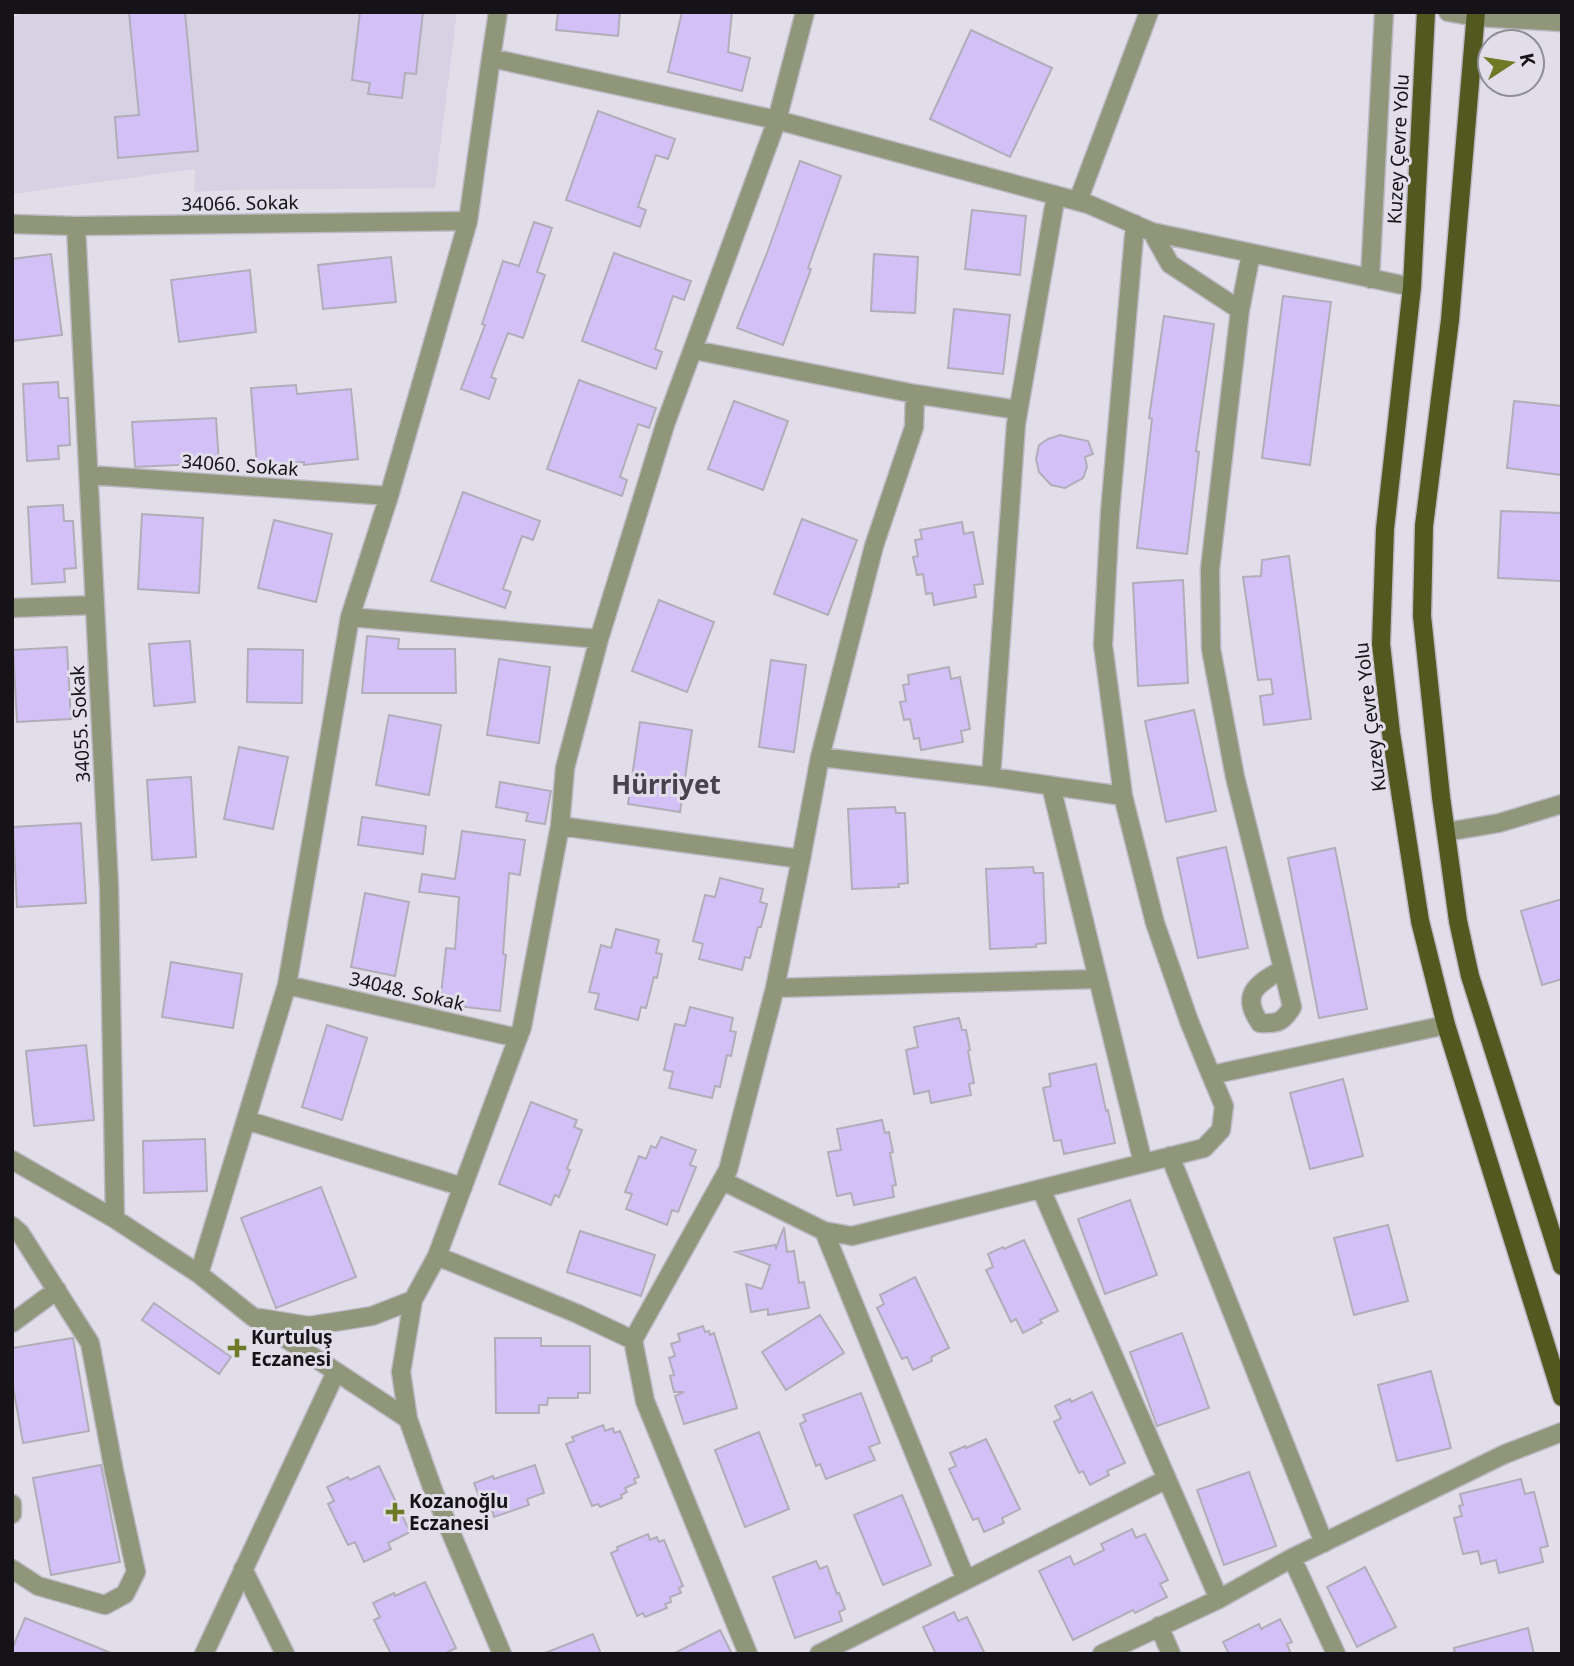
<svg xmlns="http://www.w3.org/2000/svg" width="1574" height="1666" font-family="'Noto Sans',sans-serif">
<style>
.built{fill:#d7d1e4}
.building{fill:#d2c0f6;stroke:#b1aeb9;stroke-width:2}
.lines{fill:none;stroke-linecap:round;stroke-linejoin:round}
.minor-casing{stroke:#bcb9c4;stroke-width:21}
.major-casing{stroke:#bcb9c4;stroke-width:21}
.minor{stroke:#909679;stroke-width:18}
.major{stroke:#515920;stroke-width:18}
.poi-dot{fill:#6e7a26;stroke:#e1deea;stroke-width:2.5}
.labels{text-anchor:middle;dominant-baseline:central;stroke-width:6;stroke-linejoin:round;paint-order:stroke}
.street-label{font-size:19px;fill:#151318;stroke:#e1deea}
.poi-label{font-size:19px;font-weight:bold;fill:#151318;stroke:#e1deea;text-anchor:start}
.district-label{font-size:26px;font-weight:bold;fill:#46434c;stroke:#e1deea}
</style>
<rect width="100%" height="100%" fill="#e1deea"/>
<path class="built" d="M22,12H457L435,188L232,190L194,192L195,169L12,194V19Z"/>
<path class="building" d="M129,12H185L198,151L118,158L115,117L139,115Z
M360,12H423L416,74L405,73L402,98L368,94L370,83L352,80Z
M558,12H620L618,36L556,30Z
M682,12H732L728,52L750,58L742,91L668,72Z
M971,30L1052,68L1010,157L930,119Z
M598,111L675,139L668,159L656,155L638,207L646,210L640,227L566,200Z
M800,161L841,176L808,268L811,269L783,345L737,328L767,253Z
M972,210L1026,216L1020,275L965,269Z
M534,222L552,228L537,272L545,275L523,338L508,333L491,377L496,379L489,399L461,389L485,325L482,324L503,261L519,266Z
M614,253L691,281L684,300L673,296L655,349L662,352L656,369L582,341Z
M51,254L62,335L12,341V259Z
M874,254L918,257L915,313L871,311Z
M391,257L396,302L323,309L318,265Z
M250,270L256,332L179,342L171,280Z
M1283,296L1331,302L1310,465L1262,458Z
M954,309L1010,315L1003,374L948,368Z
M1164,316L1214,324L1196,451L1199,452L1187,554L1137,548L1152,419L1149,418Z
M579,380L656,408L649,428L638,424L620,477L627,480L622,496L547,469Z
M58,382L59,398H68L70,445L58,446L59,459L27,461L23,384Z
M296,385L297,394L351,389L358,459L304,465V462L257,465L251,388Z
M734,401L788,421L763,490L708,469Z
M1514,401L1562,406V475L1507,468Z
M216,418L219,463L135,467L132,422Z
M1060,435L1088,441L1093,454L1085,457L1087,467L1083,478L1065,488L1051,485L1039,472L1036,459L1039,445L1048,439Z
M463,492L540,521L533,540L522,536L503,589L511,592L505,608L431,581Z
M63,505L64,521H73L76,568L64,569L65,582L32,584L28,507Z
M1501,511L1562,513L1561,581L1498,578Z
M142,514L203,518L199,593L138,589Z
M802,519L857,540L828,615L774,594Z
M274,520L332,534L316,602L258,588Z
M962,522L964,534L973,532L983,584L974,585L976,597L934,605L932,593L926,594L923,574L917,575L913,557L918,556L915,540L922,539L920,530Z
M1289,556L1311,719L1264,725L1260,696L1273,694L1271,679L1258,680L1243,577L1261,576L1262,560Z
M1183,580L1188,683L1138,686L1133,583Z
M659,600L714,622L687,692L632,671Z
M367,636L399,639L398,649H455L456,693H362Z
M190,641L195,702L154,706L149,644Z
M67,647L71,719L17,722L13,650Z
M248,649L303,650L302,703L247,702Z
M499,659L550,667L539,743L487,735Z
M771,660L806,665L794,752L759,747Z
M949,667L951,679L960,677L970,729L961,731L963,742L921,750L919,738L914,739L910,719L904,720L900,702L906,701L903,685L909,684L908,675Z
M1194,710L1216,811L1166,822L1145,721Z
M389,715L441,725L429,795L376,785Z
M640,722L692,730L680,812L628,804Z
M239,747L288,757L273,829L224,819Z
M191,777L196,857L152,860L147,780Z
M500,782L551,791L545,824L526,821L528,813L496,807Z
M895,807L896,813H905L908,883L898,884L899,887L852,889L848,809Z
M362,817L426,826L423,854L358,845Z
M81,823L86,903L17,907L13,827Z
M462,831L525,840L520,875L509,873L503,954L506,955L500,1011L440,1004L446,948L455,949L459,897L419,892L422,874L455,879Z
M1226,847L1248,948L1198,958L1177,858Z
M1335,848L1367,1009L1319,1018L1288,858Z
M1033,867L1034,873H1043L1046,943L1036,944V947L990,949L986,869Z
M720,878L763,889L760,902L767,904L761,927H758L750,958L745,957L742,970L699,959L703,944L693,941L705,895L715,897Z
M365,893L409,902L395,976L351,967Z
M1562,899V979L1542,985L1521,911Z
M616,929L659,940L656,953L662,954L657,978L654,977L646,1008L641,1007L638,1020L595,1009L599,994L589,992L601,945L611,948Z
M171,962L242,974L233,1028L162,1017Z
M690,1007L733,1018L730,1031L736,1032L731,1056L727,1055L720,1087L715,1086L712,1098L669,1088L673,1072L664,1070L675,1024L685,1026Z
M959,1018L962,1030H966L970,1050L968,1051L974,1083L969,1084L971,1095L931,1103L929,1091L914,1094L906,1050L918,1047L914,1027Z
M327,1025L367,1038L342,1120L302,1107Z
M86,1045L94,1120L34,1126L26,1051Z
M1096,1064L1106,1111L1108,1110L1115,1143L1064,1154L1061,1140L1054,1141L1043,1088L1051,1086L1049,1074Z
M1343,1079L1363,1156L1310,1169L1290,1093Z
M531,1102L577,1120L574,1127L582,1130L567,1169L570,1170L559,1197L555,1195L551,1205L499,1184Z
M882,1120L885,1133L889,1132L893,1152L890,1153L896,1185L892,1186L894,1197L854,1205L851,1193L837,1196L828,1152L841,1150L837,1129Z
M661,1137L696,1150L690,1165L696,1167L678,1212L672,1210L667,1225L626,1209L632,1194L625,1192L639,1156L646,1159L651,1146L656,1148Z
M205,1139L207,1191L144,1193L143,1141Z
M321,1187L356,1277L276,1308L241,1218Z
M1130,1200L1157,1275L1105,1294L1078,1219Z
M1388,1225L1408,1301L1354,1315L1334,1238Z
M784,1227L787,1252L794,1251L799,1283L804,1282L809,1308L768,1315V1309L751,1312L746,1284L762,1289L770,1265L736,1252L775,1245L776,1248Z
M580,1231L655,1255L641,1296L567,1272Z
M1024,1240L1058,1311L1040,1320L1042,1323L1023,1333L1016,1319L1011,1322L986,1270L993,1267L988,1254L1003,1247L1004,1249Z
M915,1277L949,1348L931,1357L932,1361L913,1370L907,1357L902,1359L877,1308L884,1304L880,1295Z
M154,1303L231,1357L219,1374L142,1320Z
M820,1315L844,1353L786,1390L762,1352Z
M703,1326L705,1332L709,1331L710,1335L714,1333L737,1408L684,1424L675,1396L684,1392H674L670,1376L674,1375L669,1358L675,1356L671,1344L680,1341L678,1334Z
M1182,1333L1209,1408L1157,1426L1130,1352Z
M73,1338L89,1431L23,1443L12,1381V1348Z
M495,1338H541V1346H590V1393H578V1398H548L547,1405H539V1413H496Z
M1431,1371L1451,1448L1397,1461L1378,1385Z
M1092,1392L1125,1463L1107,1471L1109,1475L1090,1485L1083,1471L1079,1473L1054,1422L1061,1418L1055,1406L1070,1399L1071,1402Z
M861,1393L880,1443L869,1447L875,1460L826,1479L820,1464L816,1466L800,1424L806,1421L803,1415Z
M603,1425L605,1431L613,1428L614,1433L620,1431L639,1477L634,1479L636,1483L625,1488L627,1492L621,1495L622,1498L600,1507L598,1504L592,1506L566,1444L574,1441L572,1437Z
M759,1432L789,1509L745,1527L715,1450Z
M986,1439L1020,1509L1002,1518L1004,1523L984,1532L978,1518L973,1520L949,1469L956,1466L950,1453L965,1446L966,1448Z
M101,1465L120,1562L51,1575L33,1478Z
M535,1465L544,1493L527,1499L529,1505L494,1517L492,1510L485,1513L474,1483L493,1476L494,1479Z
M379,1466L410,1532L388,1543L391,1549L364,1562L355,1542L348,1545L328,1504L334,1501L327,1487L348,1477L350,1480Z
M1249,1472L1276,1546L1224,1565L1197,1490Z
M1521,1479L1525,1494L1534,1492L1548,1546L1540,1548L1543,1562L1499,1573L1496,1560L1481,1564L1478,1551L1463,1554L1454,1518L1462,1516L1459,1506L1463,1505L1460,1494Z
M902,1495L931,1565L883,1585L854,1515Z
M1132,1529L1136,1538L1145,1534L1168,1580L1160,1584L1167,1597L1135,1613L1133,1610L1073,1640L1039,1571L1070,1556L1074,1565L1104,1550L1101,1544Z
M648,1534L650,1540L657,1537L659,1542L664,1540L683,1586L679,1588L681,1593L670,1597L671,1602L665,1604L667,1608L645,1617L643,1613L637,1616L611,1553L618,1550L617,1547Z
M816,1561L820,1569L827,1566L837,1594L839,1593L845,1609L839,1612L842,1621L795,1638L773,1577Z
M1365,1567L1396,1627L1357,1647L1327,1587Z
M425,1582L456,1648L444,1654H391L374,1620L380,1617L373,1603L394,1593L395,1596Z
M954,1612L958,1621L967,1617L985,1654H936L923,1627Z
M25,1618L111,1653V1654H12V1649Z
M1280,1619L1292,1642L1287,1644L1291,1654H1229L1223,1642L1259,1624L1261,1629Z
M1528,1628L1534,1654H1455L1454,1648Z
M720,1630L732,1654H673Z
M593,1634L601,1654H545V1653Z"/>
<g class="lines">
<g class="minor-casing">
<path id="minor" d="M1448,12L1476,17L1562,22
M491,58L777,120L1088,204L1152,232L1412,287
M1078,201L1149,12
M12,224L76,226L468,221
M1135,224L1110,513L1103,645L1123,796L1155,923L1189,1021L1211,1075
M76,226L109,886L115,1219
M1152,232L1170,264L1240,310
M1251,253L1240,310L1210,569L1211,649L1235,777L1283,969
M1370,279L1384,12
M915,394L1018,410
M89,475L389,496
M12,608L95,605
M350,617L599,639
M820,757L991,777L1123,796
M991,777L1016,424L1056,195
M1051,786L1143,1163
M560,826L801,859
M1446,832L1499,823L1562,804
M1283,969L1292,1007C1283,1022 1278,1024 1260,1023C1239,993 1259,983 1283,969Z
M287,985L518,1038
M775,988L1097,979
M246,1120L463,1187
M1170,1156L1324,1543
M12,1160L115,1219L199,1274L253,1317L408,1419
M723,1181L824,1231L852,1236L1204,1148L1221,1130L1224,1106L1211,1075L1446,1025
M1041,1189L1219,1599
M12,1226L20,1233L90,1343L114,1471L136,1572L125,1594L105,1605L38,1586L12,1569
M824,1231L966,1580
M437,1256L578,1314L633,1340L645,1401L748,1654
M199,1274L287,985L350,617L389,496L468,221L491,58L498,12
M260,1318L309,1326L372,1316L413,1300
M12,1323L57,1290
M633,1340L728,1170L775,988L801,859L820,757L874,546L914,427L915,394L694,350
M12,1504V1514
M1292,1558L1336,1654
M243,1569L285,1654
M1159,1626L1171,1654
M204,1654L336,1372
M502,1654L433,1490L408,1419L401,1372L413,1300L437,1256L522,1027L560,826L565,768L599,639L665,425L777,120L805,12
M819,1654L1167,1479
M1102,1654L1219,1599L1292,1558L1505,1454L1562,1432"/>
</g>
<g class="major-casing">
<path id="major" d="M1426,12L1412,287L1385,529L1381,644L1391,733L1420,921L1446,1025L1562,1397
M1476,12L1450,320L1424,526L1422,616L1441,797L1458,921L1470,976L1562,1266"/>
</g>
<use href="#minor" class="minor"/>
<use href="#major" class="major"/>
</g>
<g class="poi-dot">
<path d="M233.5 1337.5h7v7h7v7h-7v7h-7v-7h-7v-7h7z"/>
<path d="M391.5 1501.5h7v7h7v7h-7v7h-7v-7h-7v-7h7z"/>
</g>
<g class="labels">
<g class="street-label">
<text transform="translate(1398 149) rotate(-87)">Kuzey Çevre Yolu</text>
<text transform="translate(240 203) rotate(-1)">34066. Sokak</text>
<text transform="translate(240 465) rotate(4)">34060. Sokak</text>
<text transform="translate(1370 717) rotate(-97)">Kuzey Çevre Yolu</text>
<text transform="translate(80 724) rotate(-93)">34055. Sokak</text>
<text transform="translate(407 991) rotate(13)">34048. Sokak</text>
</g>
<g class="poi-label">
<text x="251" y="1337">Kurtuluş<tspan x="251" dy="22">Eczanesi</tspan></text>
<text x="409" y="1501">Kozanoğlu<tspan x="409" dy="22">Eczanesi</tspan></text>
</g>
<g class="district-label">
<text x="666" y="784">Hürriyet</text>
</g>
</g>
<rect width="1574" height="1666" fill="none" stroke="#151318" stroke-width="28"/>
<g transform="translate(1511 63) rotate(78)"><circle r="33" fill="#e1deea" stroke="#8f8d96" stroke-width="2"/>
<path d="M0-5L12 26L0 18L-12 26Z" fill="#6e7a26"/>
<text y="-10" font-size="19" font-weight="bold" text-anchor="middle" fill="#151318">K</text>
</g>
</svg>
